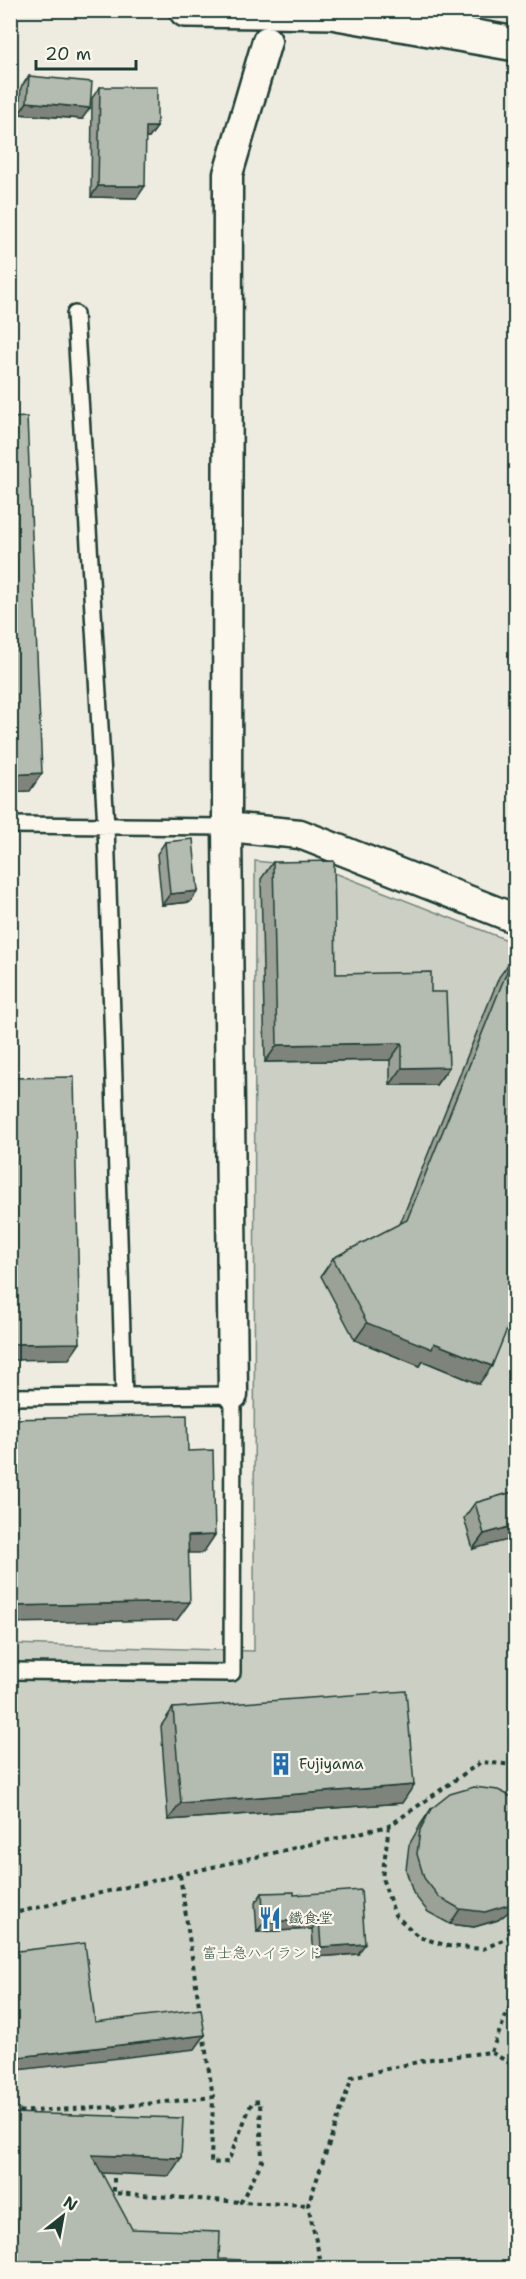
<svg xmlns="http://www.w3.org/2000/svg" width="526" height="2279" font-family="'Shantell Sans','Klee One',sans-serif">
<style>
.green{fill:#cbcfc4;stroke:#75867c;stroke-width:1.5}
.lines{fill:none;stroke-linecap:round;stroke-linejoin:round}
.lane-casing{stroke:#1f3d34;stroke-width:20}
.street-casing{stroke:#1f3d34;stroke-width:33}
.highway-casing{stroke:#1f3d34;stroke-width:38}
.path{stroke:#1f3d34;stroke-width:4;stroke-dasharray:4.5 4.5;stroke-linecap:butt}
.lane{stroke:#fbf7ec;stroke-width:15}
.street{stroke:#fbf7ec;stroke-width:28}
.highway{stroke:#fbf7ec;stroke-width:33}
.wall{fill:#9ba197;stroke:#1f3d34;stroke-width:1.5}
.shaded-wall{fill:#7e837b;stroke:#1f3d34;stroke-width:1.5}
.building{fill:#b4bbb0;stroke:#1f3d34;stroke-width:1.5}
.labels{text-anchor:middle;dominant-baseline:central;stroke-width:4.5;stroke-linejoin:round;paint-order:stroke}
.poi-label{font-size:15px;fill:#1f3d34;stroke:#fbf7ec;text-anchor:start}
.park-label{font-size:15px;fill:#415a51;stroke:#fbf7ec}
</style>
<rect width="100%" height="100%" fill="#eeece1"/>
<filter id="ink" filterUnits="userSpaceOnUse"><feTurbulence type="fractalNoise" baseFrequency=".0167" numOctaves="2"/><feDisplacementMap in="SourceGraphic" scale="12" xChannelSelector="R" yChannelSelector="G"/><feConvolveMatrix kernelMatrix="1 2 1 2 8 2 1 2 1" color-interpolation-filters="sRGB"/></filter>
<g filter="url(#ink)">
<path class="green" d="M255,861L322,868L515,943V2268H11V1644L254,1651Z"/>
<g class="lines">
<g class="lane-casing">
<path id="lane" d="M75,314L106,826L124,1396
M10,825L227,827
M10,1397L233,1395L232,1673L10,1671"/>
</g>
<g class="street-casing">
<path id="street" d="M227,827L300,834L516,919
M233,1395L227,827L228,174L267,41"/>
</g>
<g class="highway-casing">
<path id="highway" d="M186,10L336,12
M320,10L516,44"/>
</g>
<path class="path" d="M389,1826L382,1878L395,1915L419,1937L448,1946L483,1949L516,1934
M180,1875L200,2012
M10,1914L389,1826L481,1762L516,1765
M203,2032L213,2097L211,2163L228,2162L252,2102L260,2101L262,2161L241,2202L308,2205
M491,2052L516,1992
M10,2112L116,2107
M115,2120L116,2107L213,2097
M114,2169V2193L241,2202
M322,2268L308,2205L352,2077L431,2059L491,2052L516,2067"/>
<use href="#lane" class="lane"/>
<use href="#street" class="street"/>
<use href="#highway" class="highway"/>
</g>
<path class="wall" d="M29,76L82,119L19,114L21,87Z
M100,87L157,127L149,138H145L137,198L91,197L92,98Z
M165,842L190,902L162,905L157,854Z
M273,862L336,974L431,992L449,1067L436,1085H390V1060L265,1062L261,879Z
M512,959L479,1384L423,1361L420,1366L355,1340L321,1276L333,1258L400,1224L499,977Z
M516,1491L473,1549L464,1518L475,1503Z
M173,1708L402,1803L168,1820L161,1726Z
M516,1799V1906L498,1920L474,1927L450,1924L428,1912L413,1893L406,1870L409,1845L421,1824L431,1809Z
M262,1893L294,1895L358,1954L314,1957L312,1929L257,1932L255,1903Z"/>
<path class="shaded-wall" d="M27,102L90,108L82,119L19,114Z
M146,127H157L149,138H138Z
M98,186H145L137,198L91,197Z
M42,773L30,791L10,792V775Z
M198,891L190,902L162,905L170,894Z
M402,1043L390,1060L265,1062L277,1045Z
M449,1067L436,1085H390L402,1068Z
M367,1323L434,1343L492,1366L479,1384L423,1361L420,1366L355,1340Z
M80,1343L69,1359L10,1360L11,1344Z
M516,1525V1538L473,1549L484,1534Z
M215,1535L203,1553H176L188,1536Z
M190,1602L177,1620L10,1623V1606Z
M414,1785L402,1803L168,1820L181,1803Z
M516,1899V1906L498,1920L474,1927L450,1924L460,1909Z
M319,1919L312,1929L257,1932L264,1922Z
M365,1944L358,1954L314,1957L321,1947Z
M205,2035L195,2049L10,2071V2058Z
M92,2155L181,2158L169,2176L80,2172Z"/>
<path class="building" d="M29,76L92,82L90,108L27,102Z
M100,87H157V127H146L145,186H98Z
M27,417L42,773L10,775V418Z
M193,839L198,891L170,894L165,842Z
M334,861L336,974L431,972V992H446L449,1067L402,1068V1043L277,1045L273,862Z
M512,959L516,961V1307L492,1366L434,1343L432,1349L367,1323L333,1258L407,1220Z
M74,1077L80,1343L11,1344L10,1078Z
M187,1415L188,1451L213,1450L215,1535L188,1536L190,1602L10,1606V1419Z
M516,1491V1525L484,1534L475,1503Z
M406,1691L414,1785L181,1803L173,1708Z
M474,1787L498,1790L516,1799V1899L508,1905L485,1912L460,1909L439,1897L424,1878L417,1854L420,1830L431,1809L450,1794Z
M361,1890L365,1944L321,1947L319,1919L264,1922L262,1893L294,1892V1895Z
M85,1943L95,2022L201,2009L205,2035L10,2058V1952Z
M10,2113L183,2118L181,2158L92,2155L132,2229L220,2232L219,2259L245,2260V2268H10Z"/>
</g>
<defs>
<g id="building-bare" transform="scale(1.8)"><path d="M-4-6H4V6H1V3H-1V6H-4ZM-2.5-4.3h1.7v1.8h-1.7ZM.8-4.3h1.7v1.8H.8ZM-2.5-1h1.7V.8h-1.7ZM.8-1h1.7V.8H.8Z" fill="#1f6fb2" stroke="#fbf7ec" stroke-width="2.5" paint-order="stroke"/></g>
<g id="restaurant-bare" transform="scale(1.8)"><path d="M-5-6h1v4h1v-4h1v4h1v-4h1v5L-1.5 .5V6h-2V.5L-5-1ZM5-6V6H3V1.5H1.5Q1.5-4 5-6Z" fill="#1f6fb2" stroke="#fbf7ec" stroke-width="2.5" paint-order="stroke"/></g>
</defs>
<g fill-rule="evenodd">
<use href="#building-bare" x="281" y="1764"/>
<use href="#restaurant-bare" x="270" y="1918"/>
</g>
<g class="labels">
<g class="poi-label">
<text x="299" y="1764">Fujiyama</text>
<text x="288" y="1918">鐵食堂</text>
</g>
<g class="park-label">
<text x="262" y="1953">富士急ハイランド</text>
</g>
</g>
<rect width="526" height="2279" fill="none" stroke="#fbf7ec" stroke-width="36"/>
<rect x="18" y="18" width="490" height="2243" fill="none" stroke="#1f3d34" stroke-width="2" filter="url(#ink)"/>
<g transform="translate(63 2216) rotate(31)" stroke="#fbf7ec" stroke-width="4.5" paint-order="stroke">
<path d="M0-4.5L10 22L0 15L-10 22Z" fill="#1f3d34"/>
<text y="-9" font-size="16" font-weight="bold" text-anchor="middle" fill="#1f3d34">N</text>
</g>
<path d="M36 60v9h100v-9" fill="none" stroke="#1f3d34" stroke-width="3"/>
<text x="45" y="60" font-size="18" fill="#1f3d34" stroke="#fbf7ec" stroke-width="4.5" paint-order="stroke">20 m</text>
</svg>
